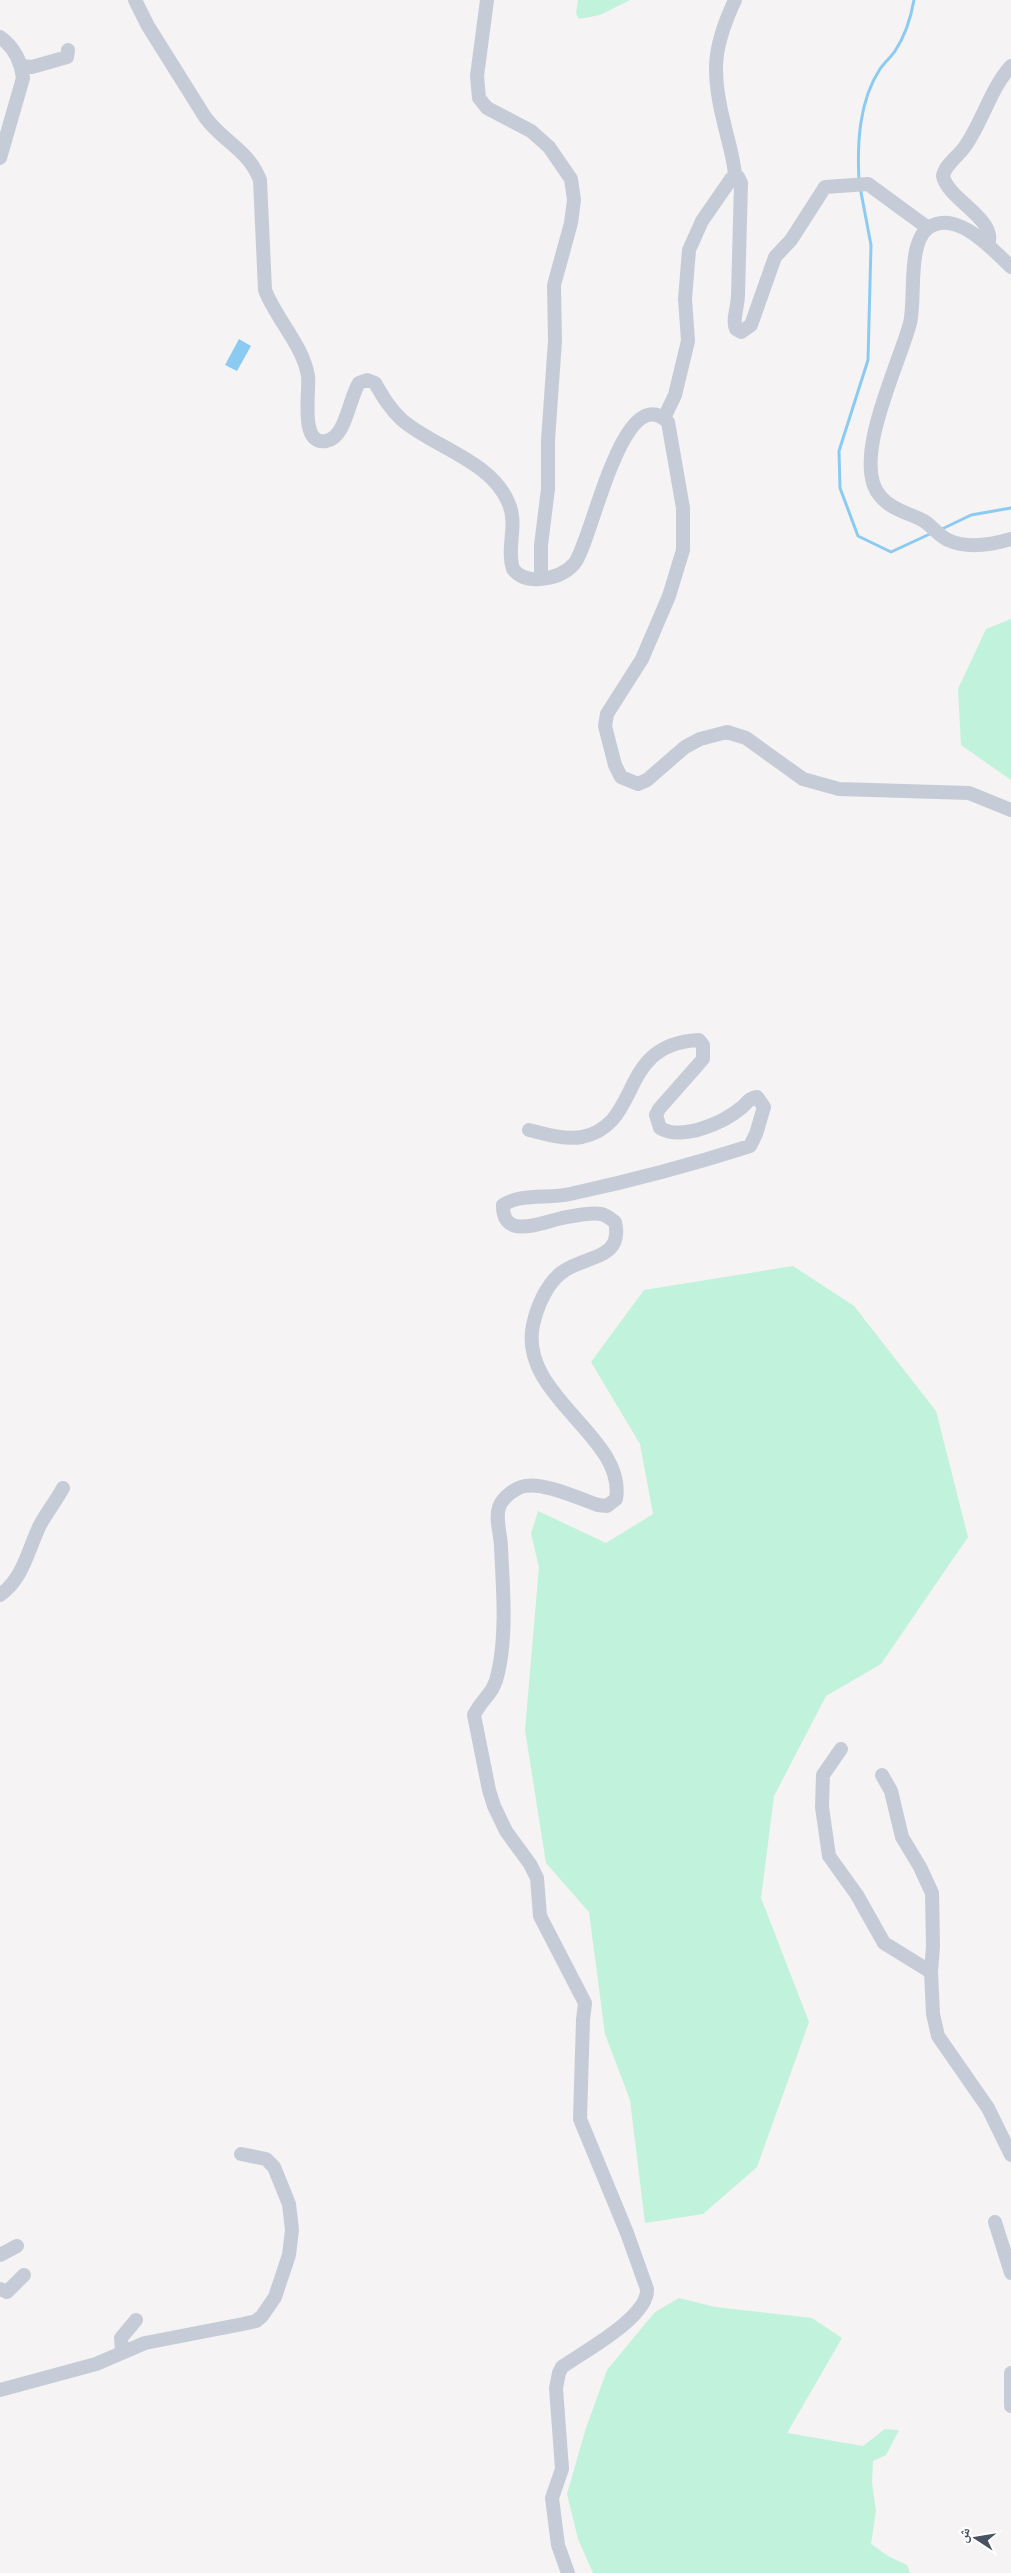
<svg xmlns="http://www.w3.org/2000/svg" width="1011" height="2573" font-family="Karla,'Noto Naskh Arabic',sans-serif">
<style>
.green{fill:#c1f2dc}
.water{fill:#8ccbf1}
.lines{fill:none;stroke-linecap:round;stroke-linejoin:round}
.stream{stroke:#8ccbf1;stroke-width:3}
.minor{stroke:#c6ccd7;stroke-width:14}
</style>
<rect width="100%" height="100%" fill="#f5f3f3"/>
<path class="green" d="M578,0H630L600,15L579,19L576,14Z
M1011,619V780L961,745L958,689L986,629Z
M793,1266L854,1306L936,1411L968,1537L881,1664L826,1696L774,1796L761,1898L809,2022L757,2167L703,2214L645,2223L630,2100L605,2034L589,1912L546,1863L525,1730L539,1567L531,1534L538,1511L606,1543L653,1514L640,1444L591,1362L644,1290Z
M679,2298L715,2307L812,2318L842,2338L787,2433L863,2446L885,2429L899,2430L886,2455L873,2461L872,2483L876,2511L871,2544L888,2556L907,2565L910,2573H593L578,2539L567,2494L586,2428L607,2370L655,2312Z"/>
<path class="water" d="M239,339L251,346L237,371L225,365Z"/>
<g class="lines">
<path class="stream" d="M859,181C857,143 859,101 880,69C885,62 891,57 895,51C905,36 911,17 914,0
M860,187L871,245L868,360L839,451L840,488L858,536L891,552L932,533
M940,530L971,515L1011,508"/>
<path class="minor" d="M135,0L148,26L205,117C224,143 247,148 260,180L265,290C276,319 303,345 308,376C310,391 299,446 326,441C346,438 349,398 359,383L367,380L375,383C383,397 390,409 402,420C435,448 492,461 509,504C518,526 506,547 513,569C520,578 529,580 540,579C553,578 565,574 574,564C592,543 622,377 668,422L683,508V550L669,596L642,659L607,714L605,726L615,765L621,777L638,784L647,780L685,747L700,739L727,732L746,738L803,779L839,789L969,793L1011,810
M487,0L477,76L479,98L487,108L531,131L549,147L571,179L574,200L571,223L554,285L555,341L548,440V489L541,545V579
M735,0C713,47 711,72 724,123C728,141 734,158 735,176
M0,37C14,47 21,61 23,78L0,158
M21,66L32,67L67,57L68,50
M988,245C998,219 948,200 943,176C945,164 960,155 966,145C983,120 991,88 1011,66
M1011,267C993,250 956,208 928,228C907,244 916,299 910,323C900,363 849,463 881,497C892,510 909,513 924,521C932,526 939,536 948,540C967,549 991,545 1011,539
M664,418L675,395L688,341L685,299L689,250L702,221L731,179L738,177L741,183C740,221 739,258 738,295C738,306 732,320 736,329L741,332L751,325L775,257L791,240L825,187L868,184L928,228
M529,1130C545,1134 564,1140 582,1137C644,1124 616,1044 699,1040L703,1045V1059L659,1109L656,1115L660,1128C682,1141 723,1123 741,1108C747,1103 749,1098 757,1097L764,1107L756,1134L750,1146C691,1165 630,1181 570,1194C548,1199 521,1193 503,1205C502,1241 543,1222 562,1218C574,1216 590,1212 601,1214C606,1215 611,1219 615,1222C624,1261 583,1255 561,1273C546,1285 537,1307 533,1325C518,1396 627,1437 616,1499L607,1506L598,1505C580,1499 544,1482 525,1486C515,1488 503,1497 499,1507C495,1520 501,1534 501,1548C503,1588 507,1634 498,1673C494,1694 483,1697 474,1715L489,1790L494,1806L506,1831L530,1864L537,1878L540,1916L585,2003L583,2020L580,2119L627,2233L647,2289C649,2317 583,2352 562,2367L559,2373L556,2388L562,2469L552,2498L558,2545L568,2573
M0,1595C24,1578 28,1549 40,1525C47,1512 56,1501 63,1488
M841,1749L823,1775L822,1807L829,1856L857,1895L884,1943L931,1972L933,2014L938,2036L988,2108L1011,2155
M882,1775L891,1791L902,1837L920,1867L932,1893L933,1946L931,1972
M995,2222L1011,2273
M0,2255L17,2246
M0,2289L7,2292L24,2275
M122,2349L121,2338L136,2320
M1011,2373V2406
M0,2390L96,2364L145,2343L243,2324L256,2321L262,2316L275,2297L289,2255L292,2230L289,2204L274,2167L266,2159L241,2154"/>
</g>
<g transform="translate(976 2538) rotate(282)" stroke="#ffffff" stroke-width="4" paint-order="stroke">
<path d="M0-4L9 19L0 12L-9 19Z" fill="#495261"/>
<text y="-8" font-size="14" font-weight="bold" text-anchor="middle" fill="#495261">ش</text>
</g>
</svg>
